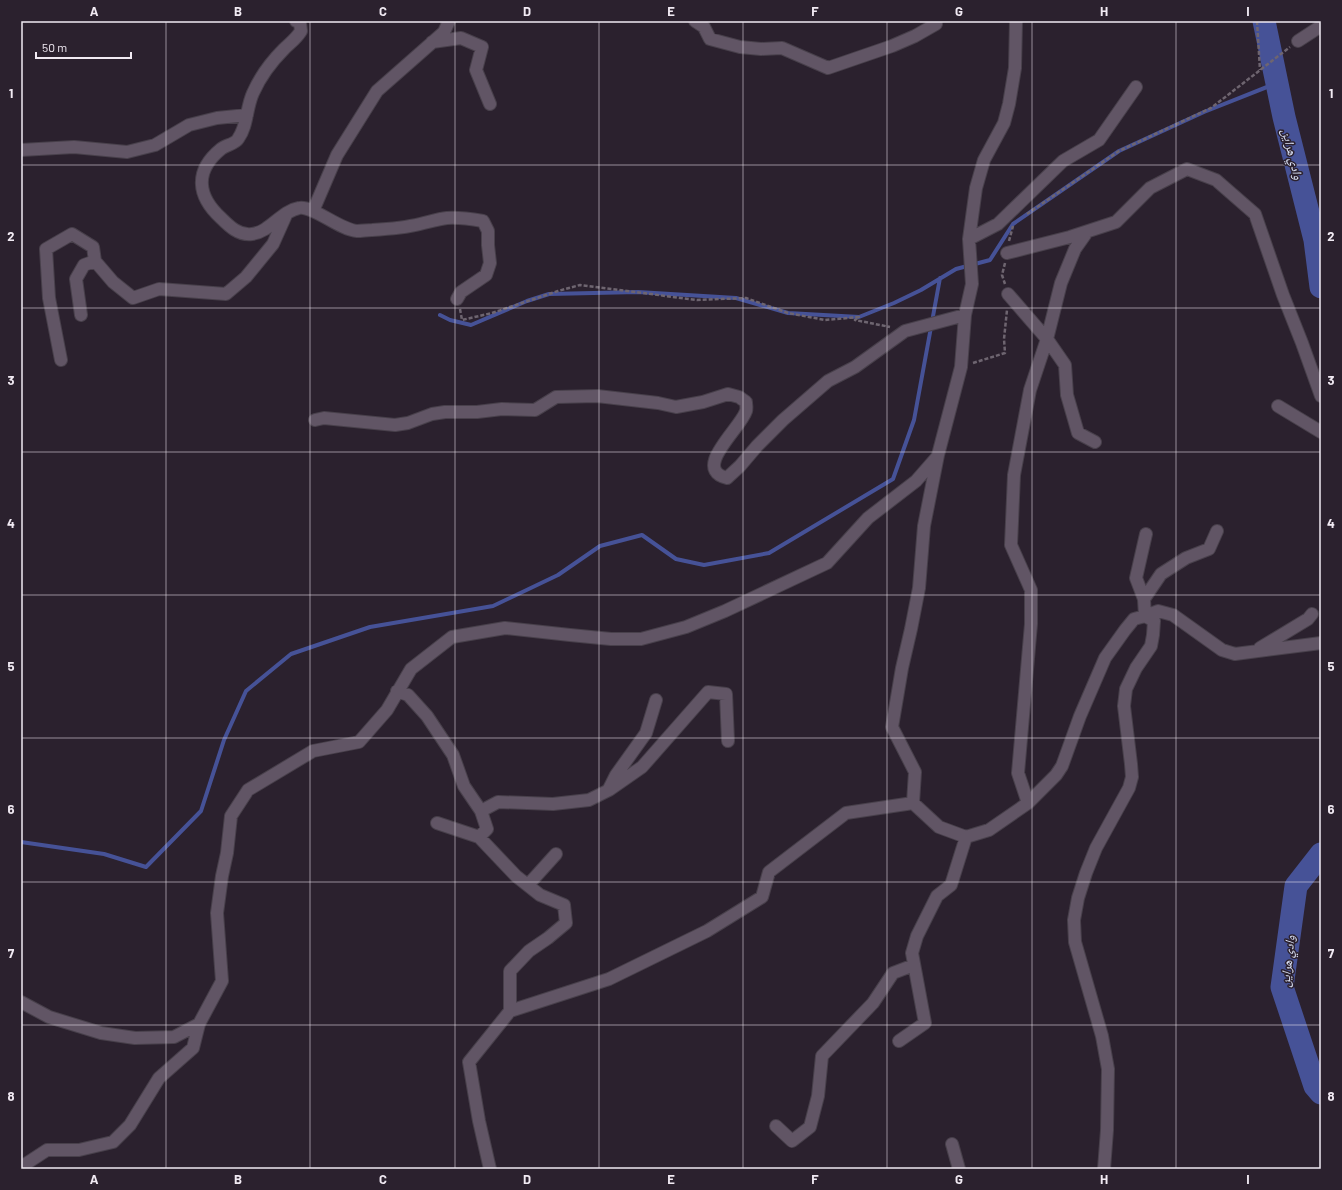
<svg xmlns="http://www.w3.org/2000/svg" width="1342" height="1190" font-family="Barlow,'Noto Naskh Arabic',sans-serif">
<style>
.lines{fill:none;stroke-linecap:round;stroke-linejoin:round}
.stream{stroke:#465297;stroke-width:4}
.river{stroke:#465297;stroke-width:23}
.minor-casing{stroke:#48404b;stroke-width:14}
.path{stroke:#6e6570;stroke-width:2.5;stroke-dasharray:4 2;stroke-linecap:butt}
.minor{stroke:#615565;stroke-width:12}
.grid{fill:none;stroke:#f1eaf3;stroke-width:1;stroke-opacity:0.55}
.labels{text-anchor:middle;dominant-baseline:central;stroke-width:3;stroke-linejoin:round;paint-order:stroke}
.water-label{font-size:13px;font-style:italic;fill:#dae0f4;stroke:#2b212e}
.neatline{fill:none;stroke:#f1eaf3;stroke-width:1.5}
.grid-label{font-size:13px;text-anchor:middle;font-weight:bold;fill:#f1eaf3}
</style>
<rect width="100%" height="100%" fill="#2b212e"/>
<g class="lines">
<path class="stream" d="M440,315L450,320L471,325L527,301L549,294L638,292L736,298L788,313L859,317L894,303L921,290L956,269L990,260L1013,224L1119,151L1204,112L1277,83
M21,842L104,854L146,867L201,811L224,740L246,691L291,654L370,627L493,606L558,575L600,546L642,535L676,559L704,565L769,553L893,479L914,420L940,278"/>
<path class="river" d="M1264,21L1284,117L1315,240L1321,287
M1321,854L1296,886L1282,987L1315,1086L1321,1093"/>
<g class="minor-casing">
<path id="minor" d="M296,21L300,23L301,31C296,39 290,43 284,49C272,61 260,77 253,93C246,108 248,125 238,139C235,144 226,145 221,149C194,171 197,196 221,218C229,226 239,236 252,234C270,232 281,211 299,208C312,205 340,230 357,231C362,231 367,230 372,230C389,229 404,228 420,224C429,222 438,219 447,218C459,217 471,219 483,221L488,231V245L490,263L486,275L461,292L457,299
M695,21L704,27L710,39L740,47L761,49L782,48L828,68L892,46L915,36L936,24L932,21
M1016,21L1015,68L1009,104L1004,123L984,160L976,188L969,239L972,284L965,315L961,367L938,455L924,526L919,588L911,629L902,668L892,727L915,772L913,803L939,827L966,837L989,830L1028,803L1056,775L1062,766L1080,716L1105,658L1125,630L1134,619L1145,616L1154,621L1153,635L1151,646L1136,668L1126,689L1124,706L1131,764L1132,777L1129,788L1096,848L1086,873L1078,898L1074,920L1075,942L1102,1036L1108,1069L1107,1130L1104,1169
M1298,41L1321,26
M432,42L461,38L482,47L476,70L490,104
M21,150L74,147L127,152L155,145L189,125L217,118L247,115
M313,211L337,155L377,91L444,32L449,21
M969,239L998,224L1063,161L1099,140L1136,87
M1007,253L1070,237L1116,222L1150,188L1187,169L1216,180L1255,214L1283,295L1302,343L1321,396
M95,261L113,282L133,298L159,289L226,294L246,277L273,244L286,215
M1008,294L1047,339L1065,365L1067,395L1078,433L1095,442
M61,360L49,298L46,249L72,234L93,247L95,261L84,265L76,279L81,315
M1278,406L1321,432
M315,420L324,418L395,425L408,423L432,414L445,412H477L502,409L535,410L556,397L597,396L658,403L676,407L703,402L728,394L739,397L746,402C746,405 747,408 746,411C741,428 691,469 727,478L740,466L757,446L783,420L828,381L855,367L905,331L965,315
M1217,531L1209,549L1186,558L1161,574L1144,599L1145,616L1158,611L1173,615L1222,650L1235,654L1321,643
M1144,599L1136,578L1146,534
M1260,648L1308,619L1312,614
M397,691L408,695L427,716L453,755L464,786L481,811L487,829L479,837
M609,789L616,775L646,733L656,700
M1028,803L1018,773L1031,624V590L1011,545L1014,475L1030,390L1047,339L1061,283L1075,249L1087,232
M481,811L498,802L553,804L589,800L609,790L642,767L708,692L726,694L728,741
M437,823L479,837L516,876L540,895L564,905L566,923L548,938L529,951L510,971V1011
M528,885L556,854
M21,1002L49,1017L101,1033L135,1038L174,1037L199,1024
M899,1041L925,1023L912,953L917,936L937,896L951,885L966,837
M776,1126L792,1141L810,1127L818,1096L822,1056L873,1003L893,973L914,965
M952,1144L959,1169
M21,1167L47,1150H79L113,1142L130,1125L159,1078L193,1048L199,1024L222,981L217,913L222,876L227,853L231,816L248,790L313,751L359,742L387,710L411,669L452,637L505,628L570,635L611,639H641L686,627L725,611L827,563L868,518L916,481L937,457
M490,1169L479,1121L469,1062L510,1011L609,979L707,931L762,897L769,872L846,813L913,803"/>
</g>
<path class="path" d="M1257,21L1260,70
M1027,214L1119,151L1211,108L1290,47
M1009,241L1013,226
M1005,263L1002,275L1005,284
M460,309L462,320L492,313L558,291L580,285L697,300L746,298L788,313L825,320L859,317L855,320L890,327
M973,363L1005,353L1004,339L1007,310"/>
<use href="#minor" class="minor"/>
</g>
<path class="grid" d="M166,21V1169M310,21V1169M455,21V1169M599,21V1169M743,21V1169M887,21V1169M1032,21V1169M1176,21V1169M21,165H1321M21,308H1321M21,452H1321M21,595H1321M21,738H1321M21,882H1321M21,1025H1321"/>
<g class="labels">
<g class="water-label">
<text transform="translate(1293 154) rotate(76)">وادي هراين</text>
<text transform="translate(1287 961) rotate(-84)">وادي هراين</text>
</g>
</g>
<rect width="1342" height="1190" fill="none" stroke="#2b212e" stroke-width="44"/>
<path d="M36 52v6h95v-6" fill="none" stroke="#f1eaf3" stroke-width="2"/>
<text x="42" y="52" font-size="12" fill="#f1eaf3" stroke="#2b212e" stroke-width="3" paint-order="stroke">50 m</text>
<rect x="22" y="22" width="1298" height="1146" class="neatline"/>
<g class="grid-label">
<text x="94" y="16">A</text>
<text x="238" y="16">B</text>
<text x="383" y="16">C</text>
<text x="527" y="16">D</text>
<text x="671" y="16">E</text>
<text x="815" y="16">F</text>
<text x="959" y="16">G</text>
<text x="1104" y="16">H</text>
<text x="1248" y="16">I</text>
<text x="11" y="98">1</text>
<text x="1331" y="98">1</text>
<text x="11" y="241">2</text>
<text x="1331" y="241">2</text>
<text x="11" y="385">3</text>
<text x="1331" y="385">3</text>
<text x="11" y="528">4</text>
<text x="1331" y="528">4</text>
<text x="11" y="671">5</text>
<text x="1331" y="671">5</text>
<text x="11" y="814">6</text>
<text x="1331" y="814">6</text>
<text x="11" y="958">7</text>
<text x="1331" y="958">7</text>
<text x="11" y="1101">8</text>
<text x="1331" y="1101">8</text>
<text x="94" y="1184">A</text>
<text x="238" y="1184">B</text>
<text x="383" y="1184">C</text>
<text x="527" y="1184">D</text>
<text x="671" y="1184">E</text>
<text x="815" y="1184">F</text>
<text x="959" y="1184">G</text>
<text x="1104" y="1184">H</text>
<text x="1248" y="1184">I</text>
</g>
</svg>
